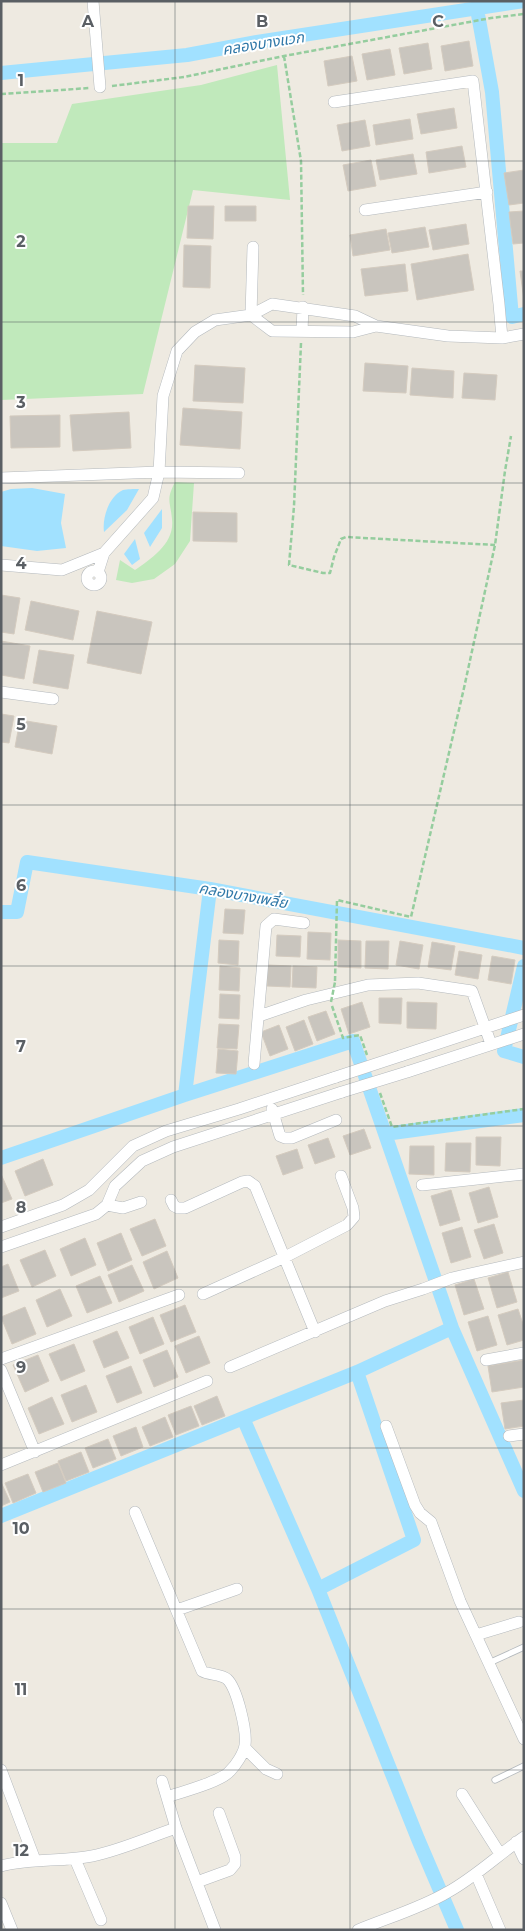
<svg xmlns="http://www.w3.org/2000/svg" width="525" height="1931" font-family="Montserrat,'Noto Sans Thai',sans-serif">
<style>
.green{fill:#c0e9bb}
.water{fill:#a1e1ff}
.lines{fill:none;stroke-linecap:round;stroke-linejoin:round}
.canal{stroke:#a1e1ff;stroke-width:14}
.building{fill:#c9c5be;stroke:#d4cbbf}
.lane-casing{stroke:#b4b9bd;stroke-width:7}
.street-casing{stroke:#b4b9bd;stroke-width:12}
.path{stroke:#95cd9e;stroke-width:2.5;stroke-dasharray:5 2.5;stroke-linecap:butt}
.lane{stroke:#fff;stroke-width:5.5}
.street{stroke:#fff;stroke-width:11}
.street-bridge-casing{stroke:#b4b9bd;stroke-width:12;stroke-linecap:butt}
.path-bridge{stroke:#95cd9e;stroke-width:2.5;stroke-dasharray:5 2.5;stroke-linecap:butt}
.street-bridge{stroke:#fff;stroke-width:11}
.grid{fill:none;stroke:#5a5f64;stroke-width:1;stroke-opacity:0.55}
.labels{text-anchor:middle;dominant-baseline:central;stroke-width:4;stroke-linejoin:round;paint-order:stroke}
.water-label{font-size:15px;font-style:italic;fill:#3078a8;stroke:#fff}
.grid-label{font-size:16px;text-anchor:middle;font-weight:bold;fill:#5a5f64;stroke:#fff;stroke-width:4;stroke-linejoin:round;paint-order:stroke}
</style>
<rect width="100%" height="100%" fill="#eeeae1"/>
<path class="green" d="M277,65L290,200L193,190L143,394L1,400V143H57L72,104L201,85Z
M175,482L194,483L190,541L175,564L154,579L132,583L116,580L120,560L135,570C152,558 175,543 172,519C170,500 166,500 175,482Z"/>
<path class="water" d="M32,488L65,494L61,523L66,548L37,551L1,546V492L11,489Z
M139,489L127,510L104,532C102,518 109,496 123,490C127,489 134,489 139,489Z
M162,509V528L150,547L144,533Z
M135,539L140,559L132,565L124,554Z"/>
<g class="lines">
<path class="canal" d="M477,9L492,92L512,317L524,314
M1,73L187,55L257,42L524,1
M1,912H17L27,862L210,889L524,948
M524,966L504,1051L524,1057
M185,1095L210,889
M385,1134L524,1115
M1,1158L185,1095L353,1041L452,1328L524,1491
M243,1418L318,1589L418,1839L457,1930
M1,1516L357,1372L452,1328
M318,1589L414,1540L357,1372"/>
</g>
<path class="building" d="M469,41L473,66L445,71L441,46Z
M428,43L432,69L404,74L399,48Z
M390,49L395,75L367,80L362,54Z
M352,56L357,81L328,86L324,61Z
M454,108L457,128L421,134L417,114Z
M410,119L413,139L376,145L373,125Z
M365,120L370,146L342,151L337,125Z
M462,146L466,167L429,173L426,152Z
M413,154L417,174L380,180L376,160Z
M371,160L376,186L348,191L343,165Z
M524,170V203L509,205L504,173Z
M188,206H214L213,239L187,238Z
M225,206H256V221H225Z
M524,211V243L513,244L509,212Z
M466,224L469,244L433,250L429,230Z
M425,227L429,247L392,253L388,233Z
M386,229L390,250L353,256L350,235Z
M184,245L211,246L210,288L183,287Z
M468,254L474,290L417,300L411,264Z
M405,264L408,291L365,296L361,269Z
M520,271H524V300Z
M365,363L408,366L406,393L363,391Z
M195,365L245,368L243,403L193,401Z
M412,368L454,371L453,398L410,395Z
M464,373L497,375L495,400L462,398Z
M183,408L242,412L240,449L180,445Z
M129,412L131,448L73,451L70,415Z
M60,415V447L11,448L10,416Z
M193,512L237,513V542L193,541Z
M1,595L20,598L14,634L1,632Z
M31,601L79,611L73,640L25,630Z
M97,611L152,622L141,674L87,663Z
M1,641L30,646L24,679L1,675Z
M39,650L74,655L68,689L33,683Z
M1,714L14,716L9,743L1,742Z
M20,720L57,726L52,754L15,747Z
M225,909L245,910L243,934L223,933Z
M308,932L331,933L330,960L307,959Z
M277,935L301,936L300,957L276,956Z
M219,940L239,941L238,965L218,963Z
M338,940L361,941V968L338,967Z
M366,941H389L388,969L365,968Z
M400,941L423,945L419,969L396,965Z
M432,942L455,946L451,970L428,967Z
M459,951L482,955L478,979L455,975Z
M492,956L515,960L511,984L488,980Z
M268,965L291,966L290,987L267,986Z
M220,966L240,968L239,991L219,990Z
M293,966L317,967L316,988L292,987Z
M220,994L240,995L239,1019L219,1018Z
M379,998H402L401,1024L379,1023Z
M362,1002L370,1027L349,1034L341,1009Z
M407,1002L437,1003L436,1029L407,1028Z
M326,1011L335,1034L317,1041L308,1017Z
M304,1020L313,1044L295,1051L286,1027Z
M219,1024L239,1025L237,1049L217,1048Z
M279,1025L288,1049L270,1056L261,1032Z
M218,1049L238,1051L236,1074L216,1073Z
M364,1129L371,1148L350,1155L343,1136Z
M476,1137H501L500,1166L476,1165Z
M328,1138L335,1157L315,1164L308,1145Z
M446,1143H471L470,1172L445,1171Z
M410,1146H434V1175L409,1174Z
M297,1149L303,1168L283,1175L276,1156Z
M43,1159L53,1185L25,1196L15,1171Z
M1,1174L12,1199L1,1203Z
M489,1187L498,1217L478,1223L469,1193Z
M451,1190L460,1220L440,1226L431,1196Z
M155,1219L166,1246L142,1256L130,1229Z
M494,1224L503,1253L484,1259L474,1230Z
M462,1227L471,1257L451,1263L442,1233Z
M121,1233L132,1260L108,1271L97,1243Z
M85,1238L96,1265L71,1276L60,1249Z
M45,1250L56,1276L32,1287L20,1260Z
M167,1251L178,1278L154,1289L143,1262Z
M8,1264L19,1291L1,1298V1267Z
M132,1265L144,1291L119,1302L108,1275Z
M508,1272L517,1302L497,1308L488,1278Z
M100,1276L112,1303L87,1313L76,1286Z
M474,1279L484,1309L464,1315L455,1285Z
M60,1289L72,1316L47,1327L36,1300Z
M185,1305L196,1332L171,1342L160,1315Z
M25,1307L36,1334L12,1344L1,1317Z
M518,1309L524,1327V1340L507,1345L498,1315Z
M488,1316L497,1345L477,1351L468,1322Z
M153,1317L164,1344L140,1354L129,1327Z
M117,1331L129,1358L104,1368L93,1341Z
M199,1336L210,1363L186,1373L175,1346Z
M74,1344L85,1371L61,1381L49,1354Z
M167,1350L178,1377L154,1387L143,1360Z
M38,1355L49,1381L25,1392L13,1365Z
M524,1360V1387L492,1392L488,1366Z
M131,1366L142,1393L117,1403L106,1376Z
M86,1385L97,1412L72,1422L61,1395Z
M217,1396L225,1416L202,1425L194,1406Z
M52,1397L64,1424L39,1434L28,1408Z
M524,1400V1426L505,1429L501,1403Z
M191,1406L199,1426L176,1435L168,1415Z
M165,1417L173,1437L150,1446L142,1427Z
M136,1427L143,1447L121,1456L113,1436Z
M108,1439L116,1459L93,1468L85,1448Z
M81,1452L89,1472L66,1481L58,1461Z
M58,1463L66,1483L43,1492L35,1472Z
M28,1474L36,1493L13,1503L5,1483Z
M1,1482L10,1502L1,1506Z"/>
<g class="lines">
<g class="lane-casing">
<path id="lane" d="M489,1663L524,1647
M495,1780L524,1766"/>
</g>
<g class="street-casing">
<path id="street" d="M93,1L100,87
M334,102L473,81L499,304L502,338
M365,210L487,192
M251,315L272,331L353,332L376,326
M251,315L253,247
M302,331L303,307
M1,478L159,472L239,473
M1,565L62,570L104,553
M87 578a7 7 0 1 1 14 0a7 7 0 1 1-14 0Z
M98,572L104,553L153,498L159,472L163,396L177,351L195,332L215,320L251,315L272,304L355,316L376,326L448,336L502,338L524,334
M1,692L53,699
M259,1016L306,1000L368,985L418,983L472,991L491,1044
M400,1056L524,1015
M254,1064L266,926L274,919L304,923
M407,1072L524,1034
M272,1109L280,1136L285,1138H292L336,1120
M422,1185L524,1174
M171,1200L174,1206L178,1208H185L242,1182L248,1181L255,1186L315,1332
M107,1205L123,1208L141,1202
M1,1227L63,1205L89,1190L133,1146L166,1131L239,1109L336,1077
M1,1247L96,1214L107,1205L115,1186L142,1161L173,1147L342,1092
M203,1294L285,1257L347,1225L354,1217L353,1208L341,1176
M1,1359L179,1295
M486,1360L524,1353
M230,1367L385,1301L423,1289L452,1278L524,1262
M1,1370L35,1452
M386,1426L415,1505L420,1513L431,1522L460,1601L524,1739
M509,1436L524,1434
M1,1465L207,1381
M135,1512L202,1671C209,1675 221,1674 227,1679C237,1688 247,1731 245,1745C244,1753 236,1765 230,1771C221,1782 181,1792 167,1797
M177,1610L237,1589
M476,1635L519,1622
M245,1748L266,1769L277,1774
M1,1770L35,1860
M162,1781L176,1828L215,1930
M462,1794L500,1854
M516,1842L524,1859
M75,1859L101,1920
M1,1866C31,1858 62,1862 92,1856C121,1850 149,1837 176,1828
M476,1874L500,1930
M197,1882L230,1870L235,1864V1857L219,1813
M1,1903L12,1930
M358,1930C387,1918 421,1908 448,1892C475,1877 498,1855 524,1837"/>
</g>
<path class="path" d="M284,56L301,161L303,295
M112,86L184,77L284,56L491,18L524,14
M1,94L90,88
M301,343L294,506L289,565L323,573H330L334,557L341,539L346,537L495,545
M335,981L337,900L411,917L464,688L495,545L505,471L511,436
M332,1006L343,1038L360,1035L367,1055
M380,1093L392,1127L524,1109"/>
<use href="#lane" class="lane"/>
<use href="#street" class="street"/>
<g class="street-bridge-casing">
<path id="street-bridge" d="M336,1077L400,1056
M342,1092L407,1072"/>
</g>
<path class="path-bridge" d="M331,1002L335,982"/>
<use href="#street-bridge" class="street-bridge"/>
</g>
<path class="grid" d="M175,1V1930M350,1V1930M1,161H524M1,322H524M1,483H524M1,644H524M1,805H524M1,966H524M1,1126H524M1,1287H524M1,1448H524M1,1609H524M1,1770H524"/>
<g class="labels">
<g class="water-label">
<text transform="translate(263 43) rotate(-9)">คลองบางแวก</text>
<text transform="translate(243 895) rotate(10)">คลองบางเพลี้ย</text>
</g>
</g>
<g class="grid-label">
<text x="88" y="27">A</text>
<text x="262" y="27">B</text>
<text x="438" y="27">C</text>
<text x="21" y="86">1</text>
<text x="21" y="247">2</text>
<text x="21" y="408">3</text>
<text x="21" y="569">4</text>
<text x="21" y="730">5</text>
<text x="21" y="891">6</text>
<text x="21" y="1052">7</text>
<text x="21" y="1213">8</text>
<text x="21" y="1373">9</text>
<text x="21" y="1534">10</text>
<text x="21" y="1695">11</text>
<text x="21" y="1856">12</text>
</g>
<rect width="525" height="1931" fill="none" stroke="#5a5f64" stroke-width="5"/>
</svg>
